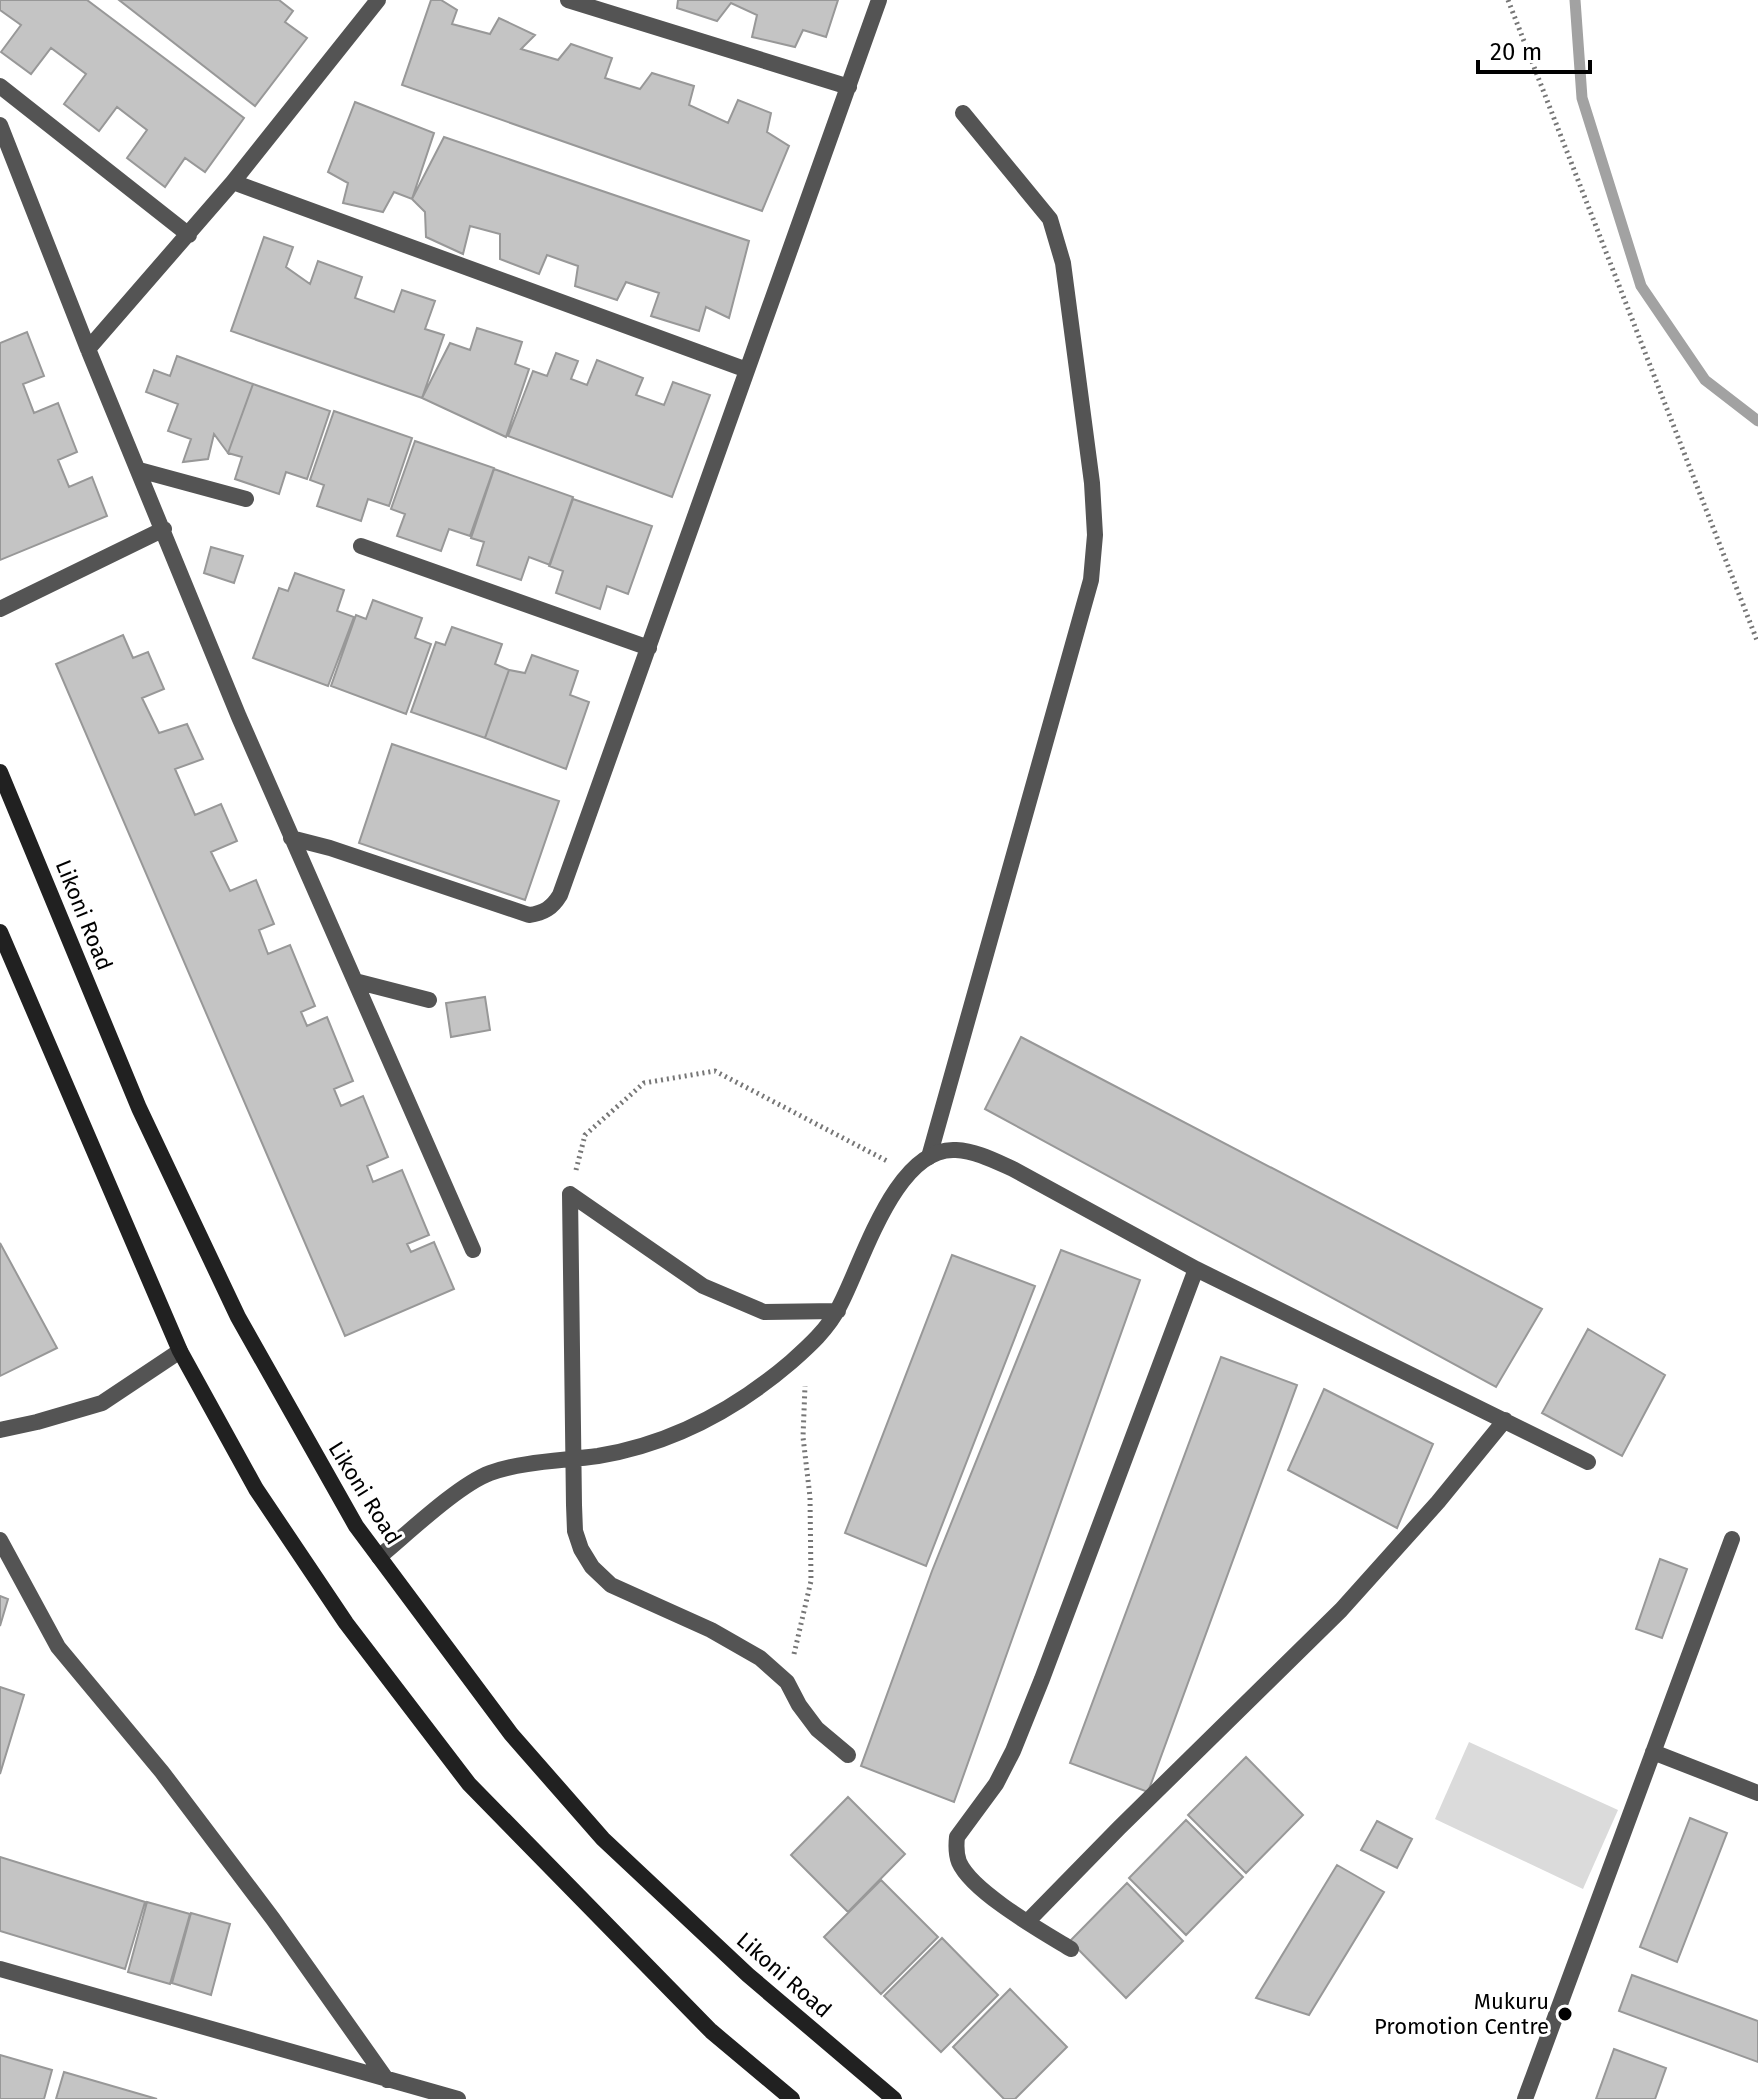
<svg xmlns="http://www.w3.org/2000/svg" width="1758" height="2099" font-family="'Fira Sans',sans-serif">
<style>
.green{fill:#dbdbdb}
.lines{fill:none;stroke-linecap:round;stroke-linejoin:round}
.stream{stroke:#a2a2a2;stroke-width:11}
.building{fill:#c4c4c4;stroke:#989898;stroke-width:2}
.path{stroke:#767676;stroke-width:5;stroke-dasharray:2 4;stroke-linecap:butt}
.service{stroke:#545454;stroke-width:16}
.minor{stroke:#545454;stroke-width:16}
.secondary{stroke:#212121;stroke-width:16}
.poi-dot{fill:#000;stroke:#fff;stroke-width:3}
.labels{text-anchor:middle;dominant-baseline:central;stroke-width:6;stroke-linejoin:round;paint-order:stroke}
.street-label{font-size:22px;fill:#000;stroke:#fff}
.poi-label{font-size:22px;fill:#000;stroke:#fff;text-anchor:end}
</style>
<rect width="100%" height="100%" fill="#fff"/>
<path class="green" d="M1469,1742L1618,1810L1583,1889L1435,1819Z"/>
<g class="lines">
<path class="stream" d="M1575,0L1582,98L1641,286L1705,380L1758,421"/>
</g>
<path class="building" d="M0,0H87L244,118L205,172L185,158L165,187L127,158L147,130L117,107L99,131L64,104L86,74L51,48L31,74L1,52L21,25L0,10Z
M119,0H279L293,11L285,22L307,38L255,106Z
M431,0H441L457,10L452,24L490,34L499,18L535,35L521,49L558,60L571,44L612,58L605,78L640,89L652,73L694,86L689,105L728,123L738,100L771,113L767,132L789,146L762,211L402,85Z
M678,0H838L826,37L803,30L795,47L752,37L757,15L731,3L717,21L677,8Z
M355,102L434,133L412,199L394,192L383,212L343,203L348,183L328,172Z
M444,137L749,241L729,318L706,307L699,331L651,316L659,293L626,282L617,300L575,286L578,266L547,255L539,274L500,259V234L470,226L463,254L426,237L425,212L412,199Z
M264,237L293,247L286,267L310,284L318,261L362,277L355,298L394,312L402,290L435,301L425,329L444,335L422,398L231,331Z
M477,328L522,342L515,364L529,369L506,437L422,398L450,343L470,350Z
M27,332L44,376L23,384L34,413L58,403L77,452L58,460L69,487L92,477L107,516L0,560V343Z
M556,353L578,361L571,379L587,385L597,360L643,378L636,395L664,405L673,382L710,395L672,497L508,436L533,371L547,376Z
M177,356L253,384L228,453L214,434L208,459L183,462L191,439L168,431L178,404L146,392L154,370L170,376Z
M253,384L330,411L307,479L286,472L279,494L235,479L242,457L228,453Z
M334,411L412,438L389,506L368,499L361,521L317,506L324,485L310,480Z
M415,441L494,468L470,536L449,529L441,551L397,536L405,514L391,509Z
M494,469L573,497L550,565L529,557L521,580L477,565L484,542L471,538Z
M573,499L652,526L628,594L607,586L600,609L556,593L563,571L549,566Z
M211,547L243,556L234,583L204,573Z
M295,573L344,590L337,611L354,617L328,686L253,658L279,588L288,591Z
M373,600L422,618L415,638L431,644L406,714L331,686L356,615L366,619Z
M452,627L502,644L495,664L509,670L485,738L411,712L436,642L445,645Z
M123,635L133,658L148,652L164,689L142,698L159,733L187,724L203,759L175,769L195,815L221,804L237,841L211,852L230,891L256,880L274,924L259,930L268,954L290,945L315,1006L301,1012L307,1026L327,1017L353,1081L334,1089L341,1106L363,1096L388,1157L367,1166L373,1182L402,1170L429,1235L407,1244L411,1252L434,1242L454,1289L345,1336L56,664Z
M532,655L578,671L570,695L589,702L566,769L485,738L509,670L525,673Z
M392,744L559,801L525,900L359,843Z
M485,997L490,1030L451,1037L446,1003Z
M1021,1037L1542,1309L1496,1387L985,1109Z
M0,1243L57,1348L0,1376Z
M1061,1250L1140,1280L954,1802L861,1766L932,1571Z
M952,1255L1035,1286L926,1566L845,1533Z
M1588,1329L1665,1375L1622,1456L1542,1413Z
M1221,1357L1297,1385L1148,1792L1070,1763Z
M1324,1389L1433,1444L1397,1528L1288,1470Z
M1660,1559L1687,1569L1662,1638L1636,1629Z
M0,1596L8,1599L0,1626Z
M0,1687L24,1695L0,1774Z
M1246,1757L1303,1815L1246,1873L1188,1815Z
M848,1797L905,1854L848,1912L791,1855Z
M1690,1818L1727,1833L1677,1962L1640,1947Z
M1186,1820L1243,1877L1186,1935L1129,1878Z
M1377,1821L1412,1839L1397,1868L1361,1850Z
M0,1857L145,1902L125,1969L0,1931Z
M1337,1865L1384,1892L1309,2015L1256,1998Z
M881,1880L938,1937L881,1994L824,1937Z
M1127,1883L1183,1941L1126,1998L1070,1941Z
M147,1902L190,1914L170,1984L128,1972Z
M191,1913L230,1924L211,1995L172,1983Z
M942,1938L998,1995L941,2052L884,1996Z
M1632,1975L1758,2021V2062L1619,2011Z
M1010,1989L1067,2047L1015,2099H1004L953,2047Z
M1614,2049L1666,2068L1655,2099H1596Z
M0,2055L52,2070L44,2099H0Z
M64,2072L157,2099H56Z"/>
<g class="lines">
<path class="path" d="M1508,0L1758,643
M576,1170L585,1135L644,1083L715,1071L887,1161
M794,1654L811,1581L810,1497L803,1437L805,1386"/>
<path class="service" d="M929,1157L1091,580L1095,535L1092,483L1063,263L1050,219L963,113
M1653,1752L1758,1793
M1525,2099L1732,1539"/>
<path class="minor" d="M568,0L849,87
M0,86L189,235
M0,125L88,349L239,717L473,1250
M233,182L747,370
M88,349L233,182L378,0
M139,470L246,499
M361,546L649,648
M0,609L164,529
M291,838L330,848L529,915C544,913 552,908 560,895L879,0
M355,981L429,1000
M570,1194L574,1505L575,1531L581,1549L592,1567L611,1585L711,1630L760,1658L787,1682L799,1705L817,1729L848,1755
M570,1194L703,1286L764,1312L838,1311
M0,1430L37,1422L102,1403L180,1351
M0,1540L58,1647L162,1772L273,1919L387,2080
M379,1557C407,1534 458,1485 490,1473C524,1461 562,1461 598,1456C671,1444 736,1409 791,1362C809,1346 828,1329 839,1307C862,1265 895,1146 956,1150C976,1151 995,1161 1013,1169L1196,1269L1588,1462
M1027,1922L1119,1828L1341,1610L1438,1502L1505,1420
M1071,1949C1043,1932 972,1892 959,1862C956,1854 956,1846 957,1837L996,1784L1013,1751L1042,1679L1196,1269
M0,1969L458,2099"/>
<path class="secondary" d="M0,772L139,1108L238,1317L356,1526L511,1734L603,1839L748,1975L894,2099
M0,932L180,1351L256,1489L346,1623L469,1784L711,2031L792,2099"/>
</g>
<circle class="poi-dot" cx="1565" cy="2014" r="8"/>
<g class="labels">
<g class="street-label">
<text transform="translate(84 915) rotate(68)">Likoni Road</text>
<text transform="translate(365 1493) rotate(58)">Likoni Road</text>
<text transform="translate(784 1975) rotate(41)">Likoni Road</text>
</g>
<g class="poi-label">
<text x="1549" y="2001">Mukuru<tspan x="1549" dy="25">Promotion Centre</tspan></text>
</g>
</g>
<path d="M1478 60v12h112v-12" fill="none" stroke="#000000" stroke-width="4"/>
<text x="1490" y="60" font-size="24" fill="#000000" stroke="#ffffff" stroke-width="6" paint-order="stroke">20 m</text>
</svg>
